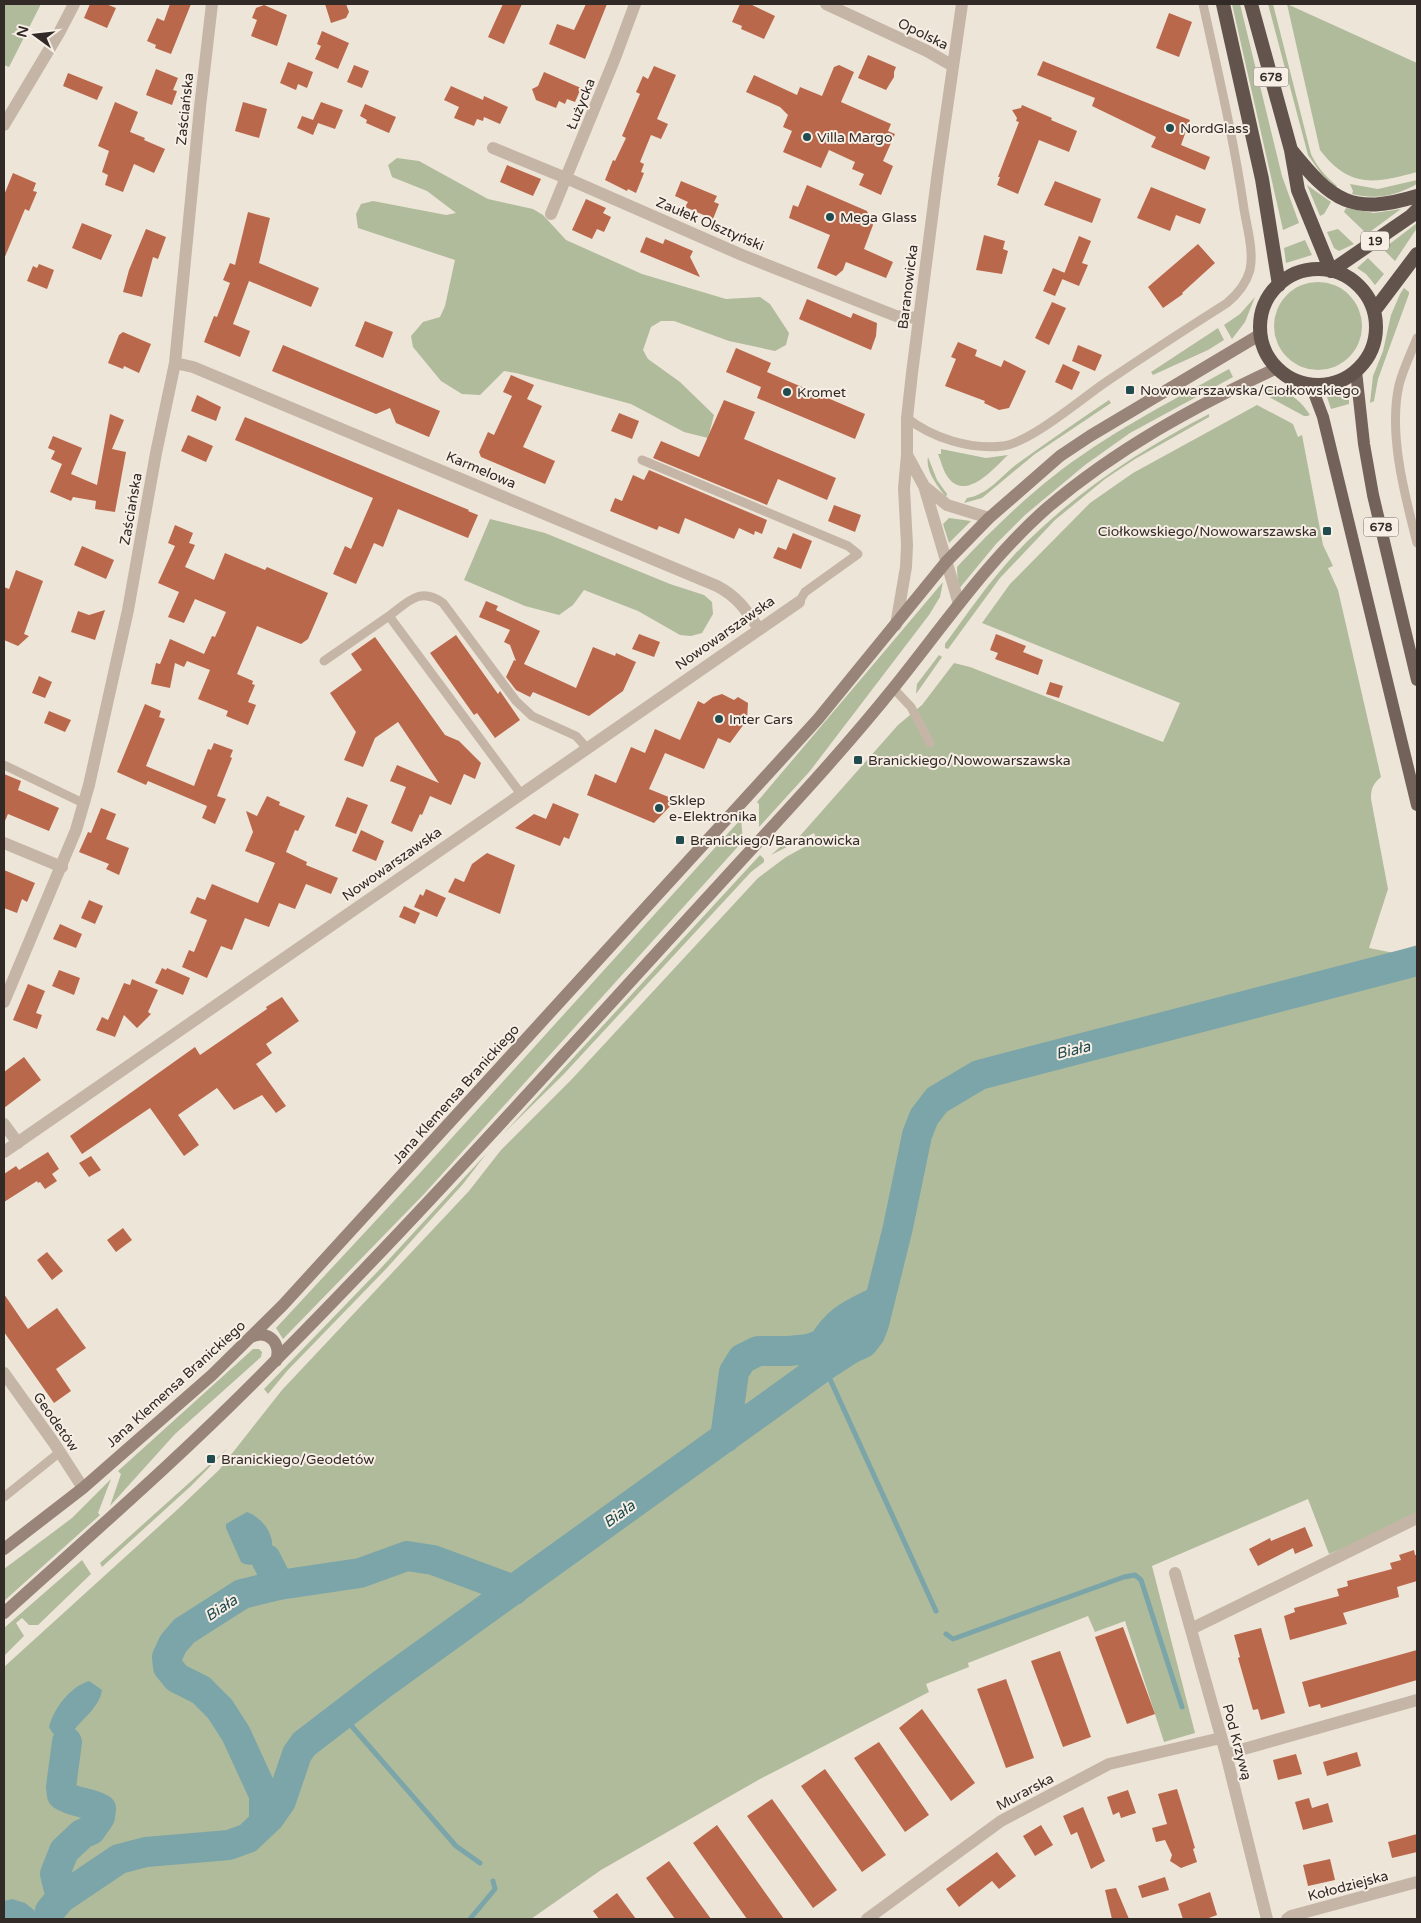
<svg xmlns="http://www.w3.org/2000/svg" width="1421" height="1923" font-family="'Varela Round',sans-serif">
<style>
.green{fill:#b0bb9b}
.water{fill:#7ba5a8}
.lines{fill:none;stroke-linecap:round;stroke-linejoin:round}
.stream{stroke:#7ba5a8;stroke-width:5}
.river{stroke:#7ba5a8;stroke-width:30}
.building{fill:#ba684b}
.service{stroke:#c5b5a6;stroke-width:9}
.minor{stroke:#c5b5a6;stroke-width:12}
.secondary{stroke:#988478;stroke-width:12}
.primary{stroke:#726259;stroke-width:12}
.trunk{stroke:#62544c;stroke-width:14}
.poi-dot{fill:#204b4f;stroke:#f7efe5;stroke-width:2}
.labels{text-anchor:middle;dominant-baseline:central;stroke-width:4;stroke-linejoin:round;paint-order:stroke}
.shield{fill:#f7efe5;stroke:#6d655f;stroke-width:1}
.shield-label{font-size:12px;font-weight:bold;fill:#322a26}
.street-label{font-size:14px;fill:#322a26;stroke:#f7efe5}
.poi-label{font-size:14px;fill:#322a26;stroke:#f7efe5;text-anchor:start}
.water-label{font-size:15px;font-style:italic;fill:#204b4f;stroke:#f7efe5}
</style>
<rect width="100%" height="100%" fill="#eee5d9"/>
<path class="green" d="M4,4H41L9,67L4,65Z
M1232,4H1240L1282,176L1299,223L1283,230Z
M1268,4H1273L1311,154C1317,167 1326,177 1337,186L1336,187L1322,175L1308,155Z
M1287,4L1417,63V172C1374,184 1349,188 1320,150Z
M397,158L419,161L488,199L533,209L543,215L566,240L642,274L726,299L760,297L770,304L789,333L786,345L775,351L729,341L674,321H661L651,327L643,350L648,359L680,382L714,415L708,438L684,432L631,404L516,373L504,371L480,395L462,394L441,381L413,347L411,336L423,322L440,317L445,306L455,260L358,228L356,214L361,204L373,201L446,215L456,213L427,191L392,177L388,165Z
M1417,180V184C1395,196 1376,200 1352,194L1353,191L1350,184L1378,189Z
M1307,185L1331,202L1324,214L1320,216Z
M1346,208L1374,213L1401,209L1367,234L1344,212Z
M1417,223V228L1395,261L1383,249Z
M1338,229L1354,244L1339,251L1334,248L1327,232Z
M1305,240L1312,255L1286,263L1284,248Z
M1368,258L1384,274L1375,285L1366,274L1357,268Z
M1274 326a44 44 0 1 1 88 0a44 44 0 1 1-88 0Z
M1404,288L1409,292V294L1378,379L1374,401L1370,403L1373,376L1383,351L1391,315L1400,294Z
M1255,297L1245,322L1232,339L1224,325L1240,314Z
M1218,328L1224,340L1208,350L1153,375L1151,372Z
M1229,369L1233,377L1130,433L1085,465L1025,515L996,544L958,590L957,567C986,536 1017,505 1051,478C1105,435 1168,403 1229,369Z
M1279,388C1292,395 1302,402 1310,415L1307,416H1304L1262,393L1260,391V389Z
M1349,391V404L1331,409L1327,397Z
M1109,400L1111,403L1035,454L982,498L964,503L967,498C988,495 1001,476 1017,464C1047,442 1078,421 1109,400Z
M1257,405L1293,424L1298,437L1302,435L1323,545L1333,566L1328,568L1338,590L1381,777C1373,784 1371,788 1371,799L1388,889L1369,948L1394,953L1417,945V1518L1329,1554L1308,1499L1152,1566L1195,1733L1164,1742L1125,1621L1095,1632L1088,1616L968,1663L969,1667L926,1684L929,1692L760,1779L601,1870L531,1919H4V1667L178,1509L219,1470L282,1390L469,1191L501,1150L572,1079L758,878L786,857L817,840L814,833L771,855L788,840L799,837L898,725L922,705L954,663L970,667L1163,742L1180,703L982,623L1010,584L1090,503L1133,473Z
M1209,414V417L1135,459L1105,479L1055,520L1000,578L948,649L945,648V644C967,614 989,582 1015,554C1071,495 1137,452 1209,414Z
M941,449L986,458L1008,455C993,469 965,503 947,476C943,470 941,461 938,454H941Z
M928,457L937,480L947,494L946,497C938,487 925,471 928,457Z
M949,518L971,521L949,543L943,524Z
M490,519L545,533L670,584L704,595L712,602L713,614L702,633L691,636L680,635L638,611L584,590L573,605L559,615L525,606L464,580Z
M943,582L940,597L929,615L810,771L759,827V804L757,802Z
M939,655L942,657L916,694L917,684Z
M741,819L743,841L425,1193L283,1339L276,1328L419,1174Z
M760,855L764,859V862L751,872L563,1075L504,1133Z
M486,1154L463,1184L385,1270L287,1371L268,1394L264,1389L381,1268Z
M253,1349H259L262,1352L261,1357L175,1434L110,1506L121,1474L118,1471Z
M228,1448L192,1485L102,1567L100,1563Z
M111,1479L98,1513L100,1515L4,1601V1569L72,1518Z
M82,1560L91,1574L38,1625H29L22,1618L16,1623L24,1636L4,1656V1628Z"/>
<path class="water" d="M247,1512C261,1517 274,1533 272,1548C272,1552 268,1556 266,1559C257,1563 250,1568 241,1562L226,1528V1524Z
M89,1681L102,1690C99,1711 75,1722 67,1742C58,1739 53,1735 49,1727C54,1708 70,1687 89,1681Z
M12,1899L25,1903L34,1910L35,1914L43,1919H4V1901Z"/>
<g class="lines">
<path class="stream" d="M824,1366L936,1611
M946,1634L953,1639L1124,1577L1135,1575L1141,1580L1182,1707
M342,1715L456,1846L480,1863
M470,1919L495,1889L493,1881"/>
<path class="river" d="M725,1438L734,1372L742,1359L758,1351H789L809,1349L823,1344C839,1317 854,1314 880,1300
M266,1559L279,1585
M264,1823V1795L236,1734L220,1709L201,1690L177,1678L168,1667L167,1657L173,1644L184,1631L242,1594L279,1585L360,1573L407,1556L433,1560L514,1590
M61,1898L55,1874L64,1851L82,1834L91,1830L100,1817L101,1809C89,1802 74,1803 62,1795L61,1787L67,1742
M48,1919L50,1911L61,1898L119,1859L146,1852L229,1845L248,1838L269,1818L281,1801L297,1754L304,1744L381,1685L824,1366L852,1348L863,1343L870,1334L874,1324L898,1227L917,1135L924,1117L937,1100L979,1075L1417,961"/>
</g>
<path class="building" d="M90,4H106L116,8L107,28L84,18Z
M170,4H191L171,54L155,48L156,45L147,41L157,18L164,21Z
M325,4H346L349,12L346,18L331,23Z
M503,4H522L504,44L488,37Z
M586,4H607L585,59L549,44L557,24L574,30Z
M740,4H750L775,16L764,39L741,29L742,26L732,22Z
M264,5L287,15L277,46L251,36L257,20L252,18L256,8Z
M1169,13L1192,22L1179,57L1156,48Z
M322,31L349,43L338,69L315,59L321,46L317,44Z
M868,55L896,67L894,72V77L886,90L858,78Z
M1043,61L1190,120L1181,145L1210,157L1205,170L1151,147L1156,137L1092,106L1095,98L1037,75Z
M288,62L313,72L307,88L298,84L296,90L280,83Z
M354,65L369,71L362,88L347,82Z
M839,65L854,72L841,102L891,124L888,131L895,134L883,161L893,166L881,195L859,185L864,174L852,169L855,162L829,150L821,168L783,152L792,131L783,127L788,115L780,107L746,92L754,75L797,95L800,87L822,96L834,67Z
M654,66L676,75L657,119L668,124L661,139L651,135L640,162L644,164L641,172L644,173L636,193L628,189L627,191L605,180L613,160L615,161L626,138L622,136L640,94L636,92L643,76L648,79Z
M156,69L178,78L173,90L177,91L172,105L146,95Z
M544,72L581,88L575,102L567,99L565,104L559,101L556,108L536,100L532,89L538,86Z
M68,73L103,87L97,100L63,86Z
M451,86L483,100L484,96L508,107L500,124L484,117L483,121L477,119L474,126L454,118L459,107L444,100Z
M115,102L138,112L130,132L145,138L144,140L165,149L154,173L134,164L123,192L105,185L108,175L102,172L109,151L98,146Z
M243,102L267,109L259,138L235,131Z
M321,102L343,110L335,129L318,123L313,135L297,128L302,116L313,120Z
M365,104L396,117L389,133L366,123L367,120L360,116Z
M1022,105L1052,118L1051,120L1077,131L1069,152L1039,140L1018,194L997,185L1000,177H998L1019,122L1016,121L1017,118L1012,110L1021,108Z
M507,165L541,179L533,196L500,182Z
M13,173L36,183L33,191L37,192L29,211L25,209L4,259V195Z
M681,181L717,196L714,202L719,204L713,219L685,207L688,202L675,196Z
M1055,181L1101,199L1092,223L1044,205Z
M807,185L867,211L873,225L864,249L893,262L886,278L846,262L843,270L836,276L817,268L830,235L789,218L793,205L798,207Z
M1151,187L1206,209L1200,224L1176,215L1170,231L1137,218Z
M586,199L606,208L603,213L611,217L604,232L597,229L592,239L572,230Z
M248,212L270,218L259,263L319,288L311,307L249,281L233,324L250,331L240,357L204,342L214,316L217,317L230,283L223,280L230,263L235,265Z
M82,223L112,235L101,260L72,248Z
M146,229L166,237L158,259L153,257L142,297L123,292L129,270Z
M984,235L1005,241L1003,249L1008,251L1002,274L976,270Z
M1079,236L1091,241L1082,263L1088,265L1079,286L1062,279Z
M646,237L663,244L665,239L693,251L690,257L700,277L640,252Z
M1198,244L1215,263L1182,293L1183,294L1163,308L1148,287Z
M39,264L54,270L47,289L27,281L33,266L37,268Z
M1053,268L1065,273L1055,296L1043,291Z
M807,299L851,318L853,313L877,323L876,336L871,350L799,319Z
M1052,302L1066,308L1049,345L1035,338Z
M365,321L393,332L383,358L355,346Z
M123,332L151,344L139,373L124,366L123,369L108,363L119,335Z
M958,342L977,350L975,356L1001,367L1004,360L1026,371L1009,408L999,410L984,403L985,401L945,386L956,359L951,357Z
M283,345L440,411L429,437L396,423L390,408L376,414L272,371Z
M1078,345L1102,355L1095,371L1072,361Z
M736,348L771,363L767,372L865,414L855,439L757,398L761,387L726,372Z
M1063,364L1080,372L1072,390L1055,382Z
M511,375L534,385L527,399L542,406L523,447L555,461L545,484L481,457L479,452L488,432L494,435L512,396L503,392Z
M197,395L221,407L216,421L191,411Z
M724,400L755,412L744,439L836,478L827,500L778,479L767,505L653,458L661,441L699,457Z
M619,413L639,421L632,439L611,431Z
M110,414L124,420L112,449L126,452L115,512L95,509L96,501L73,497L71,501L50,492L62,464L51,459L55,451L48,448L53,436L82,448L71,474L97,485Z
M245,417L469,510L468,511L478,515L468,538L398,509L383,547L374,543L356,584L333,574L345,546L351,549L373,498L235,440Z
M188,435L213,446L206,462L181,451Z
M649,470L767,520L762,534L755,531L754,535L739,528L734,539L685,518L679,534L659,526L657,530L610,511L615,498L622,501L633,475L644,480Z
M834,505L861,515L855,532L828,521Z
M175,525L193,533L189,543L195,545L185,567L214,580L225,553L265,570L267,567L328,593L308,639L301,644L257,626L237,674L253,681L252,684L255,685L248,702L256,705L248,725L226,716L228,711L198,699L210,670L187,661L184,667L175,663L170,688L151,684L156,663L160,664L170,639L204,654L212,636L215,637L226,612L195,599L184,623L168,617L179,592L158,583L175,546L168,543Z
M793,533L812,541L801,569L773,558L778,547L786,550Z
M82,546L114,560L106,579L74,565Z
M16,570L43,581L24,634L29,636L18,646L4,640V587L9,589Z
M486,601L498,606L496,610L540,631L524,664L576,688L593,647L615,656L616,653L636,662L623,691L589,716L533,692L530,697L516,690L506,677L514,660L516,661L510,645L504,642L510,630L479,617Z
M105,610L95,640L71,632L78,611L89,615Z
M639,634L660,642L654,657L632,649Z
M996,634L1026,646L1023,652L1043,660L1038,675L995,659L998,653L990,650Z
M456,635L498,694L500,691L520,720L495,738L477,713L474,715L430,653Z
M375,637L445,735L459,741L481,763L475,779L464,774L451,805L430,796L422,815L420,814L412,832L391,823L406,787L390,781L397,765L439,783L398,722L375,738L363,767L344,760L356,732L330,693L362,670L351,654Z
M39,676L52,682L45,698L32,693Z
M1050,682L1063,686L1059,698L1046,694Z
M722,694L734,700L738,697L748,703L747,720L730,743L718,738L704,769L665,753L649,789L676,800L654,823L587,795L595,774L616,783L631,747L645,753L655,729L680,740L698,701L704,704L713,697Z
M145,704L161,711L159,717L165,719L146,766L194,786L208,749L211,750L214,743L233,750L230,757L232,758L217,796L226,799L215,824L202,818L207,806L148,781L146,785L117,772Z
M49,711L71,720L65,732L44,723Z
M4,774L21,781L18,790L59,808L49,831L8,814L4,823Z
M267,796L280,802L279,805L305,816L298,831L295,830L286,852L307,862L306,865L338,878L331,894L306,884L295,909L279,903L269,927L245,918L232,950L221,946L207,978L182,967L189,950L194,952L207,920L190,913L197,897L205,900L212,884L258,903L275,863L245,851L253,832L246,811L257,816Z
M347,797L368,805L356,834L335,826Z
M553,803L579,814L569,839L564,837L560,846L515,828L534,814L546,819Z
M101,808L116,814L106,839L129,848L119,875L106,869L109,864L79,852L88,832L91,833Z
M361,830L384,841L376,861L352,851Z
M487,853L515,865L500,914L448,892L455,878L464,882L472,864Z
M4,870L35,883L27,902L22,899L17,913L4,908Z
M426,889L446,898L437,917L414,907L420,894L423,896Z
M89,900L103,906L95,924L81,918Z
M404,906L420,913L415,924L399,917Z
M60,924L82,934L76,948L53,939Z
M162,968L166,970L167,968L190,978L183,995L155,983Z
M59,970L80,978L74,995L52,986Z
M132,979L158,990L148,1012L151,1014L137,1028L124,1015L115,1037L96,1030L102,1017L108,1020L124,983L130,985Z
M28,984L45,991L36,1013L42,1015L37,1029L13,1020Z
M282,997L299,1021L266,1044L272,1053L256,1064L286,1106L276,1113L262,1095L234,1110L217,1088L178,1115L199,1145L184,1156L150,1108L82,1154L70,1136L195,1047L200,1055L267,1009L266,1007Z
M24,1057L41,1080L4,1108V1072Z
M48,1152L59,1169L52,1174L57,1181L45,1189L40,1182L38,1183L37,1181L4,1202V1174L16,1166L19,1170Z
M91,1156L101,1170L89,1177L79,1163Z
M123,1228L132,1240L116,1252L107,1240Z
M47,1252L63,1271L52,1280L37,1260Z
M4,1294L28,1329L57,1308L86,1348L56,1369L71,1391L54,1403L4,1332Z
M1305,1527L1313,1546L1295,1554L1293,1548L1258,1566L1249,1549L1270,1538L1271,1541Z
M1414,1550L1415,1555H1417V1581L1397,1587L1399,1597L1343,1613L1347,1624L1290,1640L1284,1616L1295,1612L1294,1608L1339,1596L1337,1589L1348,1586L1347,1581L1392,1569L1390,1563L1401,1560L1399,1555Z
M1123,1627L1155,1714L1127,1724L1095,1637Z
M1261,1628L1285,1713L1261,1720L1258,1709L1253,1710L1238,1658L1240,1657L1234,1635Z
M1417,1650V1680L1329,1706L1321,1708L1320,1704L1309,1707L1302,1682Z
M1060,1651L1091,1737L1063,1747L1031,1661Z
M1006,1679L1034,1758L1006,1768L977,1689Z
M922,1709L975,1783L951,1801L899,1728Z
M879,1742L929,1815L905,1832L854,1758Z
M1357,1752L1361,1766L1327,1776L1323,1762Z
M1296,1754L1302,1774L1278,1780L1273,1760Z
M825,1769L886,1855L862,1872L801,1786Z
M1177,1789L1195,1848L1193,1849L1197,1862L1181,1868L1170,1861L1172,1855L1165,1840L1156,1842L1152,1828L1167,1824L1158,1794Z
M1128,1790L1136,1813L1121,1818L1119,1812L1113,1815L1107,1797Z
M1309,1798L1312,1808L1328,1803L1333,1822L1303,1830L1295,1802Z
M772,1799L837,1890L813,1908L747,1816Z
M1083,1807L1105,1861L1091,1869L1077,1832L1071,1835L1063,1816Z
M717,1825L784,1919H747L693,1843Z
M1041,1825L1053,1845L1035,1856L1023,1836Z
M1417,1834V1852L1392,1858L1388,1842Z
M997,1852L1016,1876L999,1889L992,1881L959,1907L946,1889Z
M1330,1859L1335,1880L1308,1886L1303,1865Z
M669,1861L711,1919H675L646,1878Z
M1165,1877L1169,1890L1142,1898L1138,1886Z
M1116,1888L1129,1919H1112L1105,1890Z
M1210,1892L1217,1915L1206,1919H1183L1178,1904Z
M617,1893L636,1919H599L593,1911Z"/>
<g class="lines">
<path class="service" d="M1417,338C1411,353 1403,369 1399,385C1388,434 1405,496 1417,543
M907,418C932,438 971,450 1003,446C1031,442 1081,399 1106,382C1146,355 1186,329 1227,303C1238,294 1246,284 1250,270C1254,251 1247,228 1244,209C1234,140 1218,72 1203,4
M642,460L848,546L858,554L805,592L799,602
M389,616C408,602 420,586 443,603L516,701L532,716L576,736L587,748
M324,661L389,616L521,794
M893,688L911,707L930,743
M4,765L83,803
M4,1497L60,1452"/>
<path class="minor" d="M826,4L927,51L953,66
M4,125L59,33L74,4
M493,148L566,178L742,255L896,316L918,318
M551,214L615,58L635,4
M175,363L193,367L717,586C738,597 746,610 759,629
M907,455L924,486L959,604
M925,487L947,505L989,518
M896,625L906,567L907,545L904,488L907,455V418L912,373L938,171L962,4
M4,843L62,867
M4,1002L76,830L89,785L128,610L156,453L175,363L200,107L212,4
M4,1124L18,1143
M4,1152L799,602
M4,1373L54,1443L83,1488
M1175,1573L1226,1754L1267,1919
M1191,1629L1417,1518
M1226,1754L1417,1700
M867,1919L1001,1821L1109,1764L1221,1738
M1287,1919L1291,1916L1417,1882"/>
<path class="secondary" d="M251,1337C268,1329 282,1343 276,1361
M4,1549L83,1488L212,1375L283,1305L818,719L946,562L989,518L1060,456L1090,436L1261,334
M4,1613C95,1531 188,1450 274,1362C426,1209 570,1047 716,888C777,821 839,756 895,686C944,625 988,560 1047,508C1116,449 1195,406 1277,368"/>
<path class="primary" d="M1356,371L1364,444L1373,495L1417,680
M1311,385L1323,417L1417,805"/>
<path class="trunk" d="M1223,4L1262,179L1279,285
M1251,4L1291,150L1298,190L1331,271
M1291,150C1332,201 1352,216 1417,196
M1260 327a58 58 0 1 1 116 0a58 58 0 1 1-116 0Z
M1331,271L1411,216L1417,210
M1374,311L1417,254"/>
</g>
<g class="poi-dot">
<circle cx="1170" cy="128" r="5"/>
<circle cx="807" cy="137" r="5"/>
<circle cx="830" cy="217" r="5"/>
<rect x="1125" y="385" width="10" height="10" rx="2.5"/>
<circle cx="787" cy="392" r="5"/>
<rect x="1322" y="526" width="10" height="10" rx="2.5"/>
<circle cx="719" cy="719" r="5"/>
<rect x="853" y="755" width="10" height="10" rx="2.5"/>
<circle cx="659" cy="808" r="5"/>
<rect x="675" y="835" width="10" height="10" rx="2.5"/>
<rect x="206" y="1454" width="10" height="10" rx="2.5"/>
</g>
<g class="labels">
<g class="shield">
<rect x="1253.5" y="67.5" width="35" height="19" rx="4"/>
<rect x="1361" y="231.5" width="28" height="19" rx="4"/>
<rect x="1363.5" y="517.5" width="35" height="19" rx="4"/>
</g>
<g class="shield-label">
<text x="1271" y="77">678</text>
<text x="1375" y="241">19</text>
<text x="1381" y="527">678</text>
</g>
<g class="street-label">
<text transform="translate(923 34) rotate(26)">Opolska</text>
<text transform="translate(581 104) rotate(-68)">Łużycka</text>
<text transform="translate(185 109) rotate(-84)">Zaściańska</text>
<text transform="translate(710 224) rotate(23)">Zaułek Olsztyński</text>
<text transform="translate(908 287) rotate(-83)">Baranowicka</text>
<text transform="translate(481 470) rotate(23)">Karmelowa</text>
<text transform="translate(131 509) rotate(-80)">Zaściańska</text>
<text transform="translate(725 633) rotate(-35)">Nowowarszawska</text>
<text transform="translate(392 864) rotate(-35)">Nowowarszawska</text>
<text transform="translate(456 1094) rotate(-48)">Jana Klemensa Branickiego</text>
<text transform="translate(176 1384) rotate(-42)">Jana Klemensa Branickiego</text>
<text transform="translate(56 1422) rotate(55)">Geodetów</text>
<text transform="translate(1237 1742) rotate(75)">Pod Krzywą</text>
<text transform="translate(1025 1792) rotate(-28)">Murarska</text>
<text transform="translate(1348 1886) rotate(-15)">Kołodziejska</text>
</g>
<g class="poi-label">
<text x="1180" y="128">NordGlass</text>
<text x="817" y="137">Villa Margo</text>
<text x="840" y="217">Mega Glass</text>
<text x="1140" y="390">Nowowarszawska/Ciołkowskiego</text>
<text x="797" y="392">Kromet</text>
<text x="1317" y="531" text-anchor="end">Ciołkowskiego/Nowowarszawska</text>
<text x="729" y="719">Inter Cars</text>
<text x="868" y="760">Branickiego/Nowowarszawska</text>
<text x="669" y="800">Sklep<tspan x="669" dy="16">e-Elektronika</tspan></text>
<text x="690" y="840">Branickiego/Baranowicka</text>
<text x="221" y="1459">Branickiego/Geodetów</text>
</g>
<g class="water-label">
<text transform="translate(1073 1050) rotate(-14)">Biała</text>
<text transform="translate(619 1514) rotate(-36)">Biała</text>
<text transform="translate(221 1608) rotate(-33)">Biała</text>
</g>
</g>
<rect width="1421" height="1923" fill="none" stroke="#322a26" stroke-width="10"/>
<g transform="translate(35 35) rotate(285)" stroke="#f7efe5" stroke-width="4" paint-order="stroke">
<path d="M0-4L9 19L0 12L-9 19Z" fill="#322a26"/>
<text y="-8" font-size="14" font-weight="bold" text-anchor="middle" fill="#322a26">N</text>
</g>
</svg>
